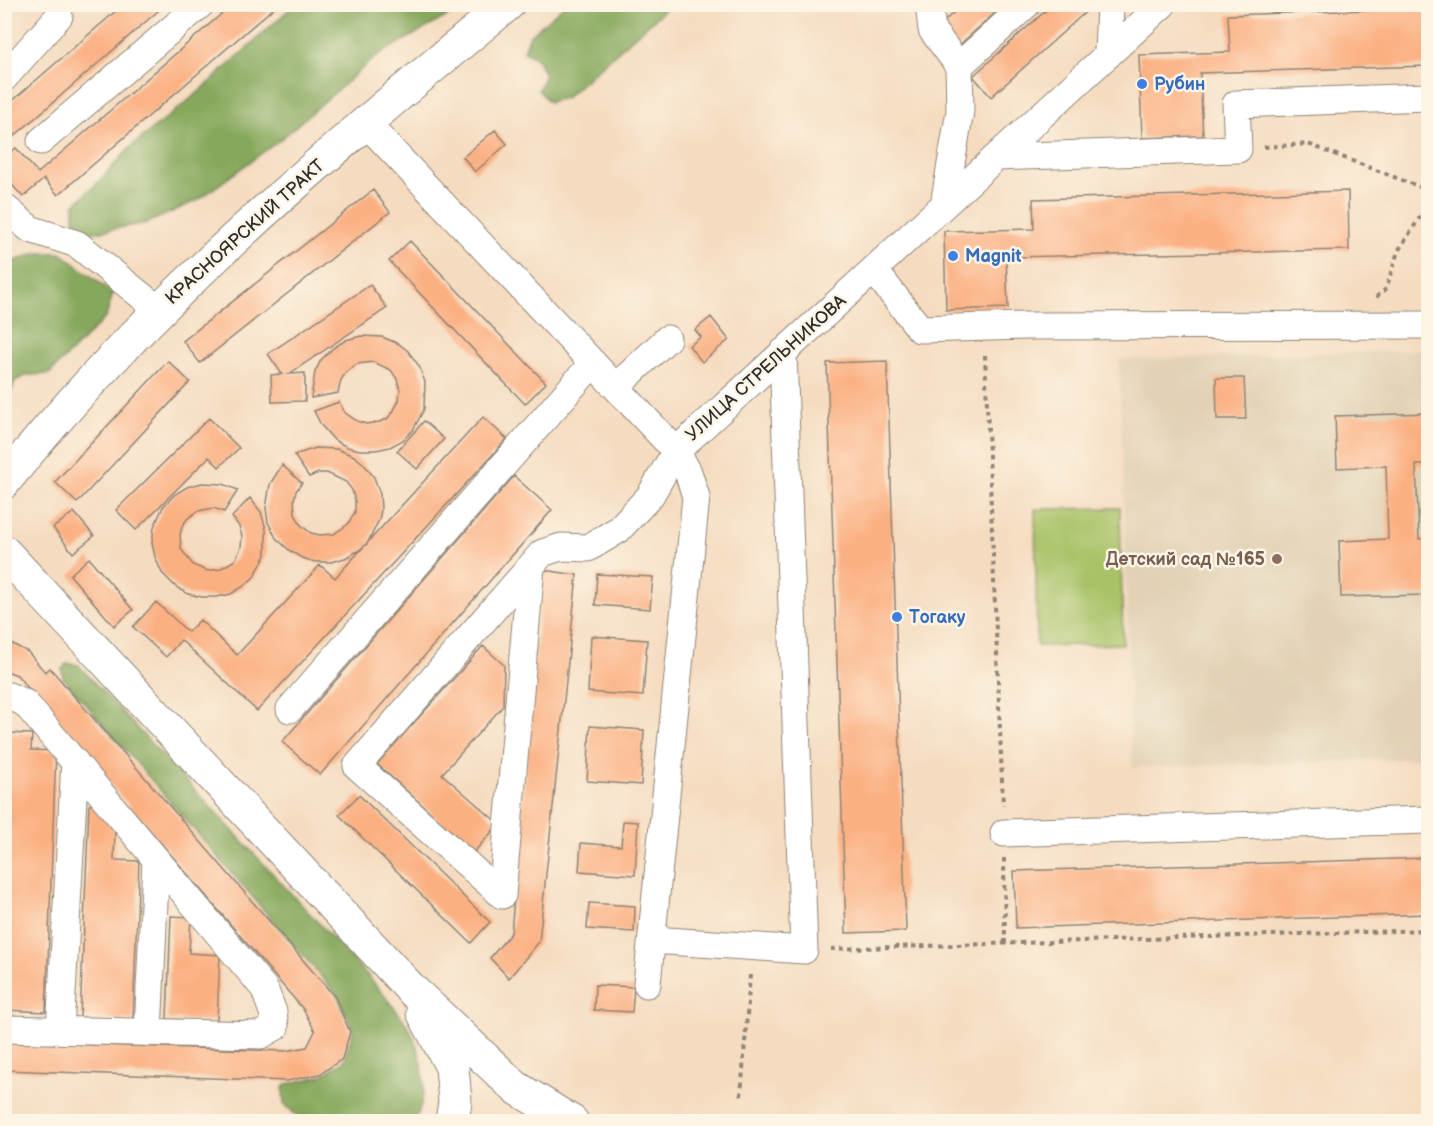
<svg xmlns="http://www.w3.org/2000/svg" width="1433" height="1126" font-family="'Balsamiq Sans',sans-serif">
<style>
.built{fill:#e2d1b4}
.green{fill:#a9c268;stroke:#6a764a;stroke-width:1.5}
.forest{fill:#86a85c;stroke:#586a44;stroke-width:1.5}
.building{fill:#fbb082}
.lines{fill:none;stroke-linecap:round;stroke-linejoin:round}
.minor-casing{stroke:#908476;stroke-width:29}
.major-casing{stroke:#908476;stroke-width:35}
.path{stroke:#908476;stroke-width:4;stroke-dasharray:4.5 4.5;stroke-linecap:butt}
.minor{stroke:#fff;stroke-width:27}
.major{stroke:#fff;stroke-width:33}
.shop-dot{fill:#3f7fe0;stroke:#fcf5e5;stroke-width:2}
.education-dot{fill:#8d6e63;stroke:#fcf5e5;stroke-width:2}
.labels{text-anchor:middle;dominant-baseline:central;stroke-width:5;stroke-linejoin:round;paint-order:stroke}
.shop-label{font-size:18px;font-weight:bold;fill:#366cbe;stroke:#fcf5e5;text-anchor:start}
.street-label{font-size:18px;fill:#2b2b2b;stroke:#fcf5e5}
.education-label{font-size:18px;font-weight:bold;fill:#785e54;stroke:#fcf5e5;text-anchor:end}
</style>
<rect width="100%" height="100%" fill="#fcf5e5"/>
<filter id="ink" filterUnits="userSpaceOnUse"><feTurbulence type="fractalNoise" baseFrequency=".0167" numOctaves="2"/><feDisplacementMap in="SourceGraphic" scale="12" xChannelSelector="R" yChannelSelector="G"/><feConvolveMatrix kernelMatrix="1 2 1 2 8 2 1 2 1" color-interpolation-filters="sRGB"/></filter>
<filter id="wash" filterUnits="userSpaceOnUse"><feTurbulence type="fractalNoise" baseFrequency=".008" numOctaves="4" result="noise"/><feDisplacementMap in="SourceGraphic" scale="24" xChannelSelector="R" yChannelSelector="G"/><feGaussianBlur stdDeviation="1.35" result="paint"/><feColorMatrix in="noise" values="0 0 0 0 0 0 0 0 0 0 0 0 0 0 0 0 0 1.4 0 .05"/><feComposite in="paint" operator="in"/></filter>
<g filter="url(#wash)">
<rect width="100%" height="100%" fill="#f5dcc0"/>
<path class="built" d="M1428,350V758L1132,768L1119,360Z"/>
<path class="green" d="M1120,508L1123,644L1037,646L1035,509Z"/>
<path class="forest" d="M295,4L467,5L378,55L281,139L198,200L147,223L90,233L74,223V205L96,184L133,145L200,91Z
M565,5V4L670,5L565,98L549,102L538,90L545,75L538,60L524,51L530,35Z
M36,253H61L113,293L106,317L49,374L27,375L15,381L8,401L5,428V267L12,262Z
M67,663L78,665L368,976C380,991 403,1016 411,1032C424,1059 430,1095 414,1121H325L324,1118L296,1115L284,1104L283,1088L287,1084L321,1076L344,1061L353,1031L337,995L63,678L62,669Z"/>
<g id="blocks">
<path class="building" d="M124,4H166L11,139L4,132V108Z
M233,4H278L58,195L44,179L23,197L4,176V157L16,148L38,173Z
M959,4H1005L957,47L939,26L961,6Z
M1053,4H1087L1090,8L991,97L973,76Z
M1428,8V66L1200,73L1203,136L1142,138L1139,55L1230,52L1228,15Z
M495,130L507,144L475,172L463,157Z
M373,190L390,212L200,363L183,341Z
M1348,191L1349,250L1006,257L1008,308L946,310L944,231L1034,229L1033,199Z
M410,241L546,383L525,404L389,261Z
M370,285L387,308L289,374L305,373V401L272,402L271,375L282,374L268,354Z
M711,317L729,340L702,362L689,346L701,337L695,330Z
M361,336L382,337L399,344L408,351L419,366L425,382L424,409L413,430L403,440L390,447L376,450H360L347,447L334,440L321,425L314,411L339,402L345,413L357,421L366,424L379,422L387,419L393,412L399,400L400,390L397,379L391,370L373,362L357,364L346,372L341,380L338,393L311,398L315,372L321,360L333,348L346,340Z
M168,361L190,382L77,503L55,482Z
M887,361L906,931L846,933L827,363Z
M1216,378H1244L1246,419H1217Z
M1428,413V465H1416L1419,539L1428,538V595L1341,597L1339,541L1388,539L1386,466L1337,468L1335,416Z
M483,417L507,439L257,711L181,640L166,657L133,627L156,602L188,632L200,620L237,655L320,565L335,578Z
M209,418L239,448L219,467L209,457L136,530L116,510Z
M424,421L444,439L417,469L397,451Z
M316,448L337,449L354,456L363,463L374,477L380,494L381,510L379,520L367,544L358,551L345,558L331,562H315L302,558L290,551L276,538L268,522L266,508L270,484L282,465L302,483L296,491L294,500L295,514L301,525L311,533L320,535L334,534L348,524L355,512V501L352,490L346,482L327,473H319L309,477L294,455Z
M514,476L552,510L320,775L282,742Z
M202,483L223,484L238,490L224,512L214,508L198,511L187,519L182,527L180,535L181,549L193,565L207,571L220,569L235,560L241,547L242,536L239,526L232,517L250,498L261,512L266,529V555L254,577L244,586L231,594L217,597H202L188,594L176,587L162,573L155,557L152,543L154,527L163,507L174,495L187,487Z
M74,512L94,536L73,553L53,528Z
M89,558L133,610L114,626L70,575Z
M543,570L577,575L539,942L509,978L490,958L511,933Z
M597,574L653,577L650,609L595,605Z
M591,636L647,640L643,696L588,692Z
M4,642L10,643L28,652L45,672L50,668L335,997L350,1032L342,1059L320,1074L287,1081L4,1070V1042L285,1051L307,1047L315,1031L303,1009L17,675L4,670Z
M483,646L504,665L503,706L442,774L499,824L474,852L377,764Z
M590,726L644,730L641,785L587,781Z
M4,733L32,734L31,750L56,751L46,1012L4,1010Z
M359,795L490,922L471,943L339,815Z
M89,805H98L115,830L114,860L139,861L133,1020L80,1018Z
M623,821L638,822L635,875L579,871L581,843L621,846Z
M1428,858V914L1016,928L1014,871Z
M589,903L635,906L634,932L587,929Z
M171,916L191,917L189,953L220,955L217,1021L167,1019Z
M595,985L634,987L632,1012L594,1010Z"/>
</g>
</g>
<g filter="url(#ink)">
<use href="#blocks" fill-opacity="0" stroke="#908476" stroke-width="1.5"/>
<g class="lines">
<g class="minor-casing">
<path id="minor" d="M929,4L932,30L959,66
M1108,55L1110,4
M4,78L59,16
M365,122L676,451L1163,4
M41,141L201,4
M997,157L1238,149L1236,104L1428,97
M944,205L960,111L959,66L1027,4
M4,207L30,229L77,244L159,310
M874,270L920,329L1028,326L1428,325
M616,387L667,339
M4,696H9L25,703L264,988L273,1012L275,1027L261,1035L4,1029
M290,709L593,363
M1004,833L1428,820
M502,895L531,566L542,553L561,547L588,548L618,530L650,496L676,451
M502,895L357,766L531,566
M652,940L804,950L783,352
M647,984L696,497L688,472L676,451
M60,1030L75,762
M148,1033L156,860"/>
</g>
<g class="major-casing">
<path id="major" d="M4,482C150,300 329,152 508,4
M4,552L411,989L515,1087L572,1122
M423,1012L452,1067L455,1101L452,1122"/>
</g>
<path class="path" d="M1264,147L1308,144L1428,190
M1376,297L1386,289L1398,251L1428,205
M985,355L1003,806
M1004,858L1005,944
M831,949L1428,930
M741,1096L750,975"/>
<use href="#minor" class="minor"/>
<use href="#major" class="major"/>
</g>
</g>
<g class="shop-dot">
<circle cx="1142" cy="84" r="6"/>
<circle cx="953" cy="256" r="6"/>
<circle cx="897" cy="617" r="6"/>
</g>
<circle class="education-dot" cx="1277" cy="559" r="6"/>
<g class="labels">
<g class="shop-label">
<text x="1154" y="84">Рубин</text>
<text x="965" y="256">Magnit</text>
<text x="909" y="617">Тогаку</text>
</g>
<g class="street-label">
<text transform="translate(245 232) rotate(-42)">КРАСНОЯРСКИЙ ТРАКТ</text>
<text transform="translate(766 368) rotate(-42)">УЛИЦА СТРЕЛЬНИКОВА</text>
</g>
<g class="education-label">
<text x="1265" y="559">Детский сад №165</text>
</g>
</g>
<rect width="1433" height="1126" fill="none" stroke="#fcf5e5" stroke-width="24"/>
</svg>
